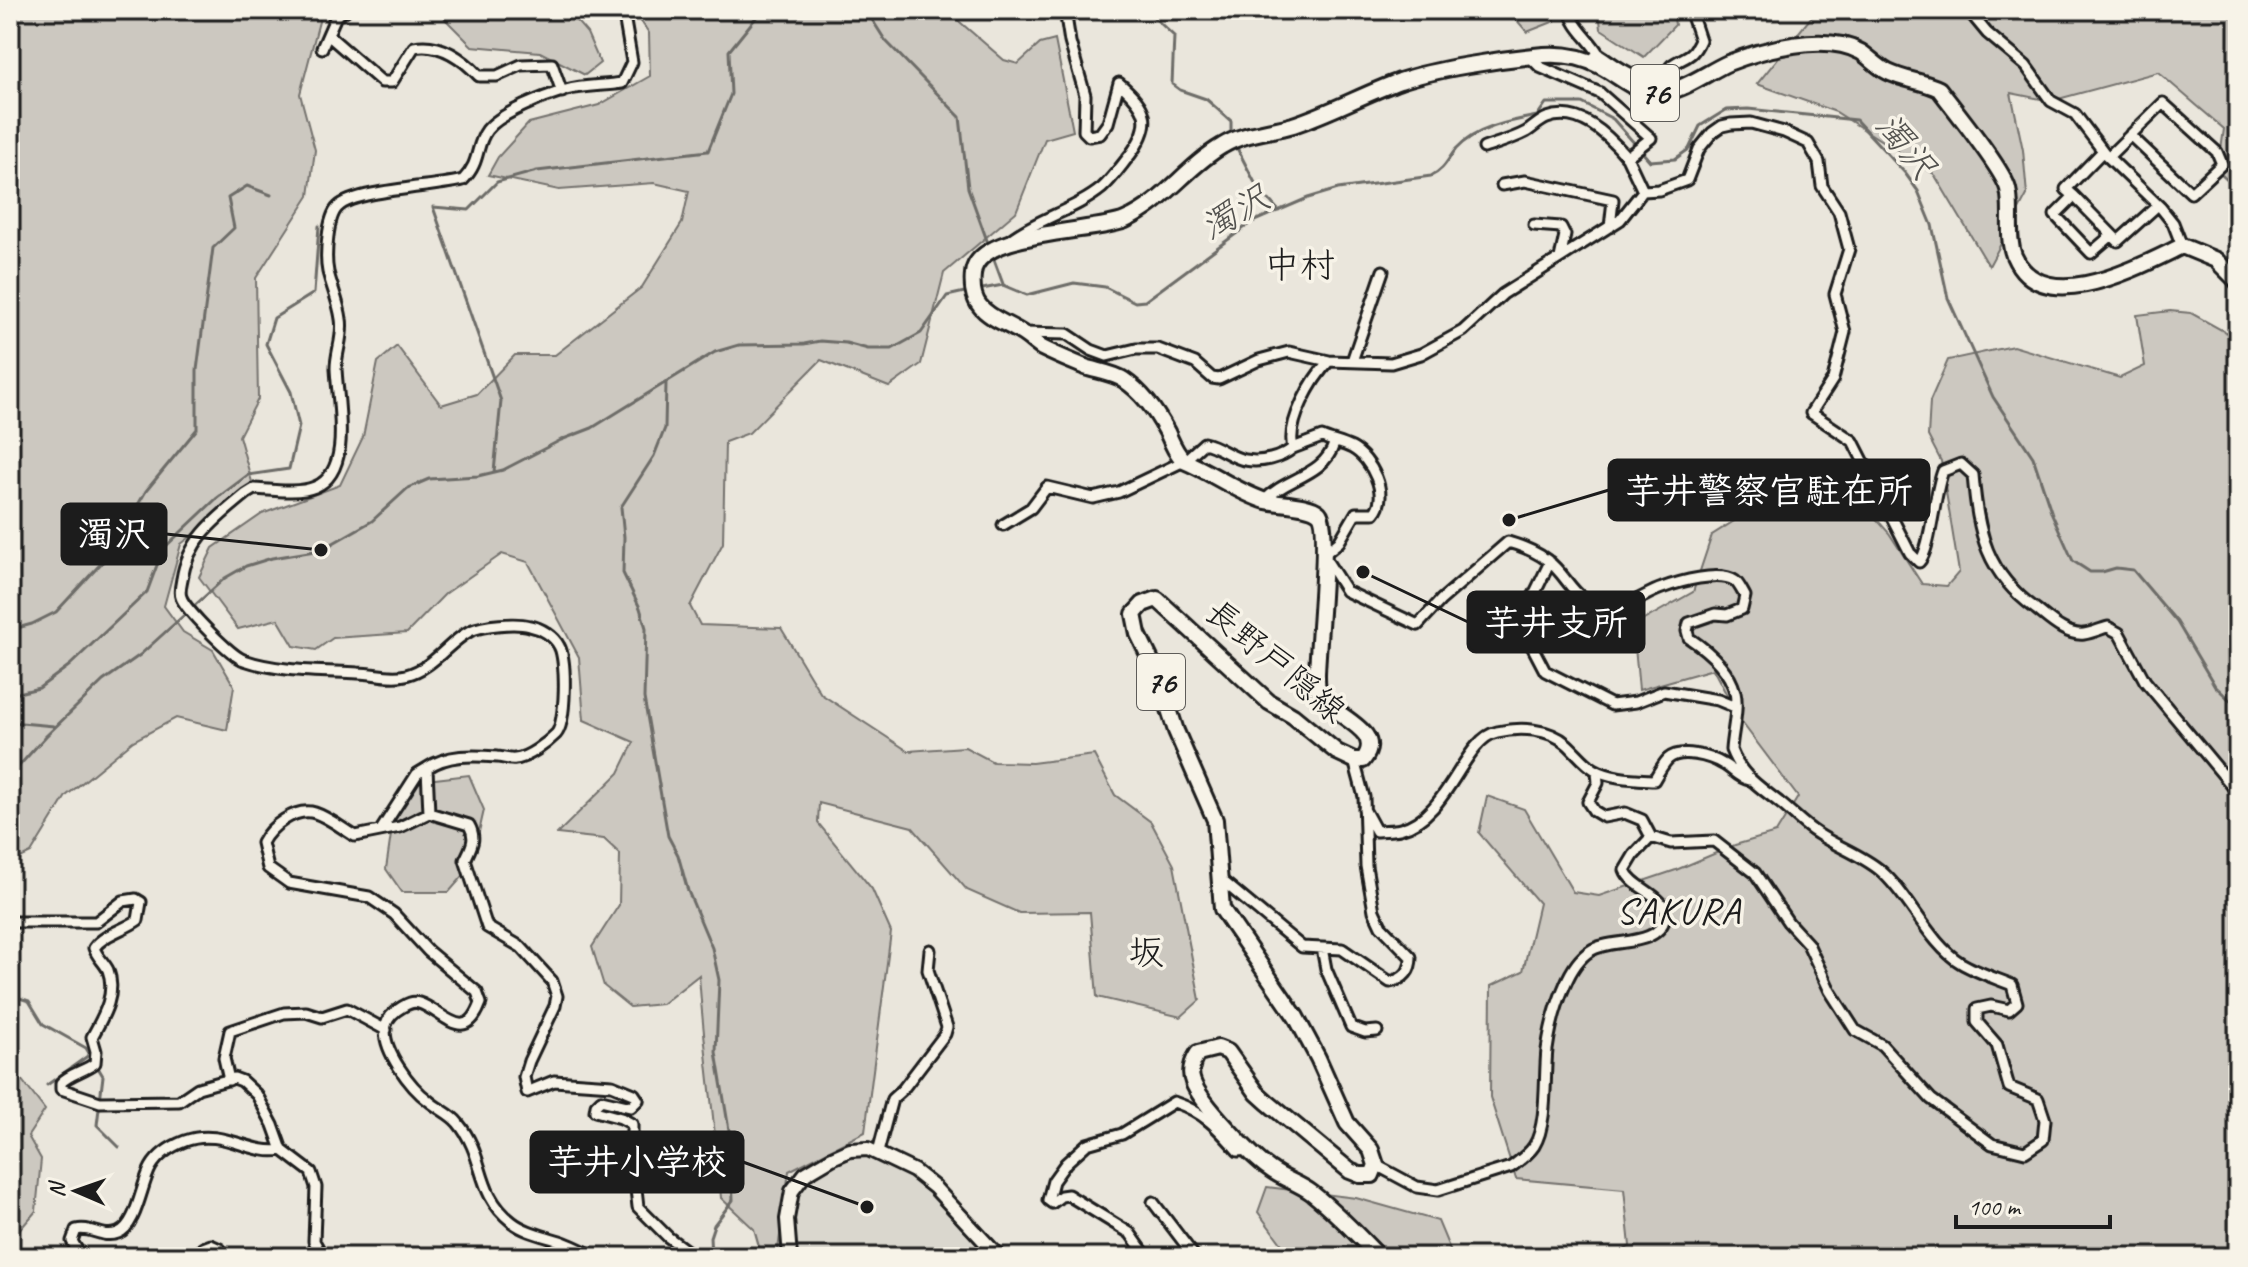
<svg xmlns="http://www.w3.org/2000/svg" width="2248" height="1267" font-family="Caveat,'Klee One',sans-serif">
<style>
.built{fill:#dad7ce}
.green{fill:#ccc8c0;stroke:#74726e;stroke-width:2}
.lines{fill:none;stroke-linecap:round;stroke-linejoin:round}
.stream{stroke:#6d6c68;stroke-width:3}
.minor-casing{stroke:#1c1c1c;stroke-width:15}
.secondary-casing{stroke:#1c1c1c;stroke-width:18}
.primary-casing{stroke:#1c1c1c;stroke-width:20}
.minor{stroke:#f7f3e8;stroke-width:9}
.secondary{stroke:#f7f3e8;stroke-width:12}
.primary{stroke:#f7f3e8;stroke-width:14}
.labels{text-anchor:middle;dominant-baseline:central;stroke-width:7;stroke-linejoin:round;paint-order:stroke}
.shield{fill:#f7f3e8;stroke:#5e5c59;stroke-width:2}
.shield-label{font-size:32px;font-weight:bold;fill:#1c1c1c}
.street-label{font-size:34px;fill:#1c1c1c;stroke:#f7f3e8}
.water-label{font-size:36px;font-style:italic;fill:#52514e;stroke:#f7f3e8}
.neighbourhood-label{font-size:36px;fill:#1c1c1c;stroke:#f7f3e8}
.quarter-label{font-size:38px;letter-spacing:2px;fill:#1c1c1c;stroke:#f7f3e8}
.leader{fill:none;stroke:#1c1c1c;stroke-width:3}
.callout-dot{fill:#1c1c1c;stroke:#f7f3e8;stroke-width:3}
.callout{fill:#1c1c1c;stroke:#1c1c1c;stroke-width:3}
.callout-label{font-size:36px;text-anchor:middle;font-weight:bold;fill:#fff}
</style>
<rect width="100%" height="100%" fill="#eae6dc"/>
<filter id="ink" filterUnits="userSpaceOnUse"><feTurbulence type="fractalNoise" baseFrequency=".0125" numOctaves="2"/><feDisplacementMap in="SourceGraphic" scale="16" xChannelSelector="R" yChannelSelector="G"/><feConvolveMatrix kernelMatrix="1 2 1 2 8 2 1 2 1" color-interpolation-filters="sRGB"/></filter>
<g filter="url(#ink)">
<path class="built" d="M856,1157L876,1160L912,1176L986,1257H794L791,1213L797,1193L812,1178Z"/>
<path class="green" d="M10,10H322L300,94L315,150L309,196L256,278L258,399L239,436L254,489L181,544L164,606L183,632L213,650L234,686L227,730L176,718L133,741L66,796L31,853L10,863Z
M442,10H567L587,33L600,63L585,75L540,52L472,46L445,19Z
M633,10H946L1004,60L1018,64L1040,44L1055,40L1073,131L1045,139L1016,212L944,273L921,364L889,387L821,360L749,433L725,442L723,543L690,606L700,625L781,628L821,694L908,751L965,747L993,762L1032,763L1094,755L1115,795L1151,822L1174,865L1200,1000L1181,1017L1097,997L1090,912L1019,913L967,890L912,827L819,803L818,823L872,889L891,932L865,1132L789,1171L777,1257H762L754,1229L721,1198C715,1123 704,1050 699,975L662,1004L630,1007L604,986L592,947L619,905L620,854L604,839L557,834L619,773L634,742L584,720L579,657L528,562L502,554L445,594L407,633L333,638L316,650L294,646L278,619L238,629L199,577L213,548L262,514L340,485L363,437L378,362L397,346L441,405L477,394L515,355H555L642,287L682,223L689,191L654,183L559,190L488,175L498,157L529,123L599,105L650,76L649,33Z
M1508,10H1555V21L1527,32Z
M1599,10H1673L1675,25L1644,57L1601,29Z
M1817,10H2238V190L2218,171L2224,129L2158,72L2051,101L2011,93L2023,150L2027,195L1989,266L1934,174L1836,112L1757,84Z
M2170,311L2191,313L2238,339V1257H1614L1630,1246L1624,1189L1516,1179L1490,1097L1491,986L1523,971L1539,903L1479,833L1487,796L1524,809L1573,892L1599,896L1676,870L1735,845L1776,833L1798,797L1740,720L1713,669L1639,690L1633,626L1693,592L1712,535L1780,492L1804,471L1835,473L1889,533L1922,584L1947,586L1959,572L1941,461L1928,436L1930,401L1948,360L2013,346L2120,378L2145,366L2137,315Z
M469,775L484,810L471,867L449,892H402L386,869L396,800L418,781Z
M10,1070H14L45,1110L28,1136L41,1159L36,1211L10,1241Z
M1267,1187L1356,1198L1438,1221L1453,1257H1287L1289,1254L1258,1212Z"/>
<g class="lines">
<path class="stream" d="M866,10L885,40L960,117L968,188L989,246
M1146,10L1174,36L1172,84L1180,90L1206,99L1231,121V135
M1236,146L1255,183
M1269,200L1279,211
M993,257L1003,284
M977,290L1003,285L1027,295L1074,283L1105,287L1135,302L1145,301L1252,222L1308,198L1338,189L1431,176C1445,169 1447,160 1456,149C1475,128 1510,121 1537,116L1546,103H1582L1613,119L1650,161L1675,159L1689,149L1700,126L1726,110L1748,109L1856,120L1905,173L1918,191L1932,225L1948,298L1993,397L2033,457L2052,514L2073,561L2090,572H2102L2116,568L2133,570L2177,622L2215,686L2238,708
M666,383L665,428L654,456L621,507L624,537L623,573L640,608L646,628L644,698L668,836L678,855L688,891L712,948L719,980L716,1052L731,1142L733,1200L714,1225L710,1237L711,1257
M494,472L501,401L433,207L469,210L497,182L537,171L708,151L731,94L729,51L762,10
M10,630L32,624L56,612L108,556L146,491L197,429V370L213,248L234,228L228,198L247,186L271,195
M10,695L39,688L70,665L147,592L163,549L216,499L248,475L289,469L299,426L291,392L266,344L274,318L314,293L319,226
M10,722L54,726
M10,776L46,736L103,681L140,655L225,578L246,566L272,558L321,550L372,521L408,488L429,479L478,476L503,470L561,440L592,428L715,352L739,345L804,344L820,341L846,343L868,349H892L921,333L947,296L969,291
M10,995L29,1001L43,1024L86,1048L93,1060
M97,1066L103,1076L97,1125L119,1147
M47,1085L89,1055"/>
<g class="minor-casing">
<path id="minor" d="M1570,10C1573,27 1589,38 1598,53
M1968,10L1987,33L2026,66L2051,101L2075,114L2106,155L2161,208L2173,223L2182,246
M328,35L382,82H392L414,47C439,42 462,58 479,76H497L521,65L552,64L562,92
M322,48L336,16L346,10
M1529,56L1540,67L1600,93L1651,138L1627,157L1643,191
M1590,62L1598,53C1617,65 1639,86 1663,74C1667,72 1669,68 1672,65C1687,55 1692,58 1700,40L1690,10
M1484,148C1498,143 1513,139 1526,132C1533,128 1539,121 1547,118C1579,106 1608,135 1627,157
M2103,151L2066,189L2074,196L2118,241L2157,206
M2108,157L2163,103L2217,152L2222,164L2191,193L2130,135
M1502,185L1525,181L1613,200L1610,227
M2074,196L2055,215L2091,253L2112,235
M1534,225L1561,227L1565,235L1560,258
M1011,239C1039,218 1075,210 1102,188C1113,178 1121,166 1130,155C1154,123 1148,108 1119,83L1108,123L1100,134L1089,136L1084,131L1085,95L1070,42L1065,10
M1023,333L1067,334L1091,350L1107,356L1136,349H1158L1195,363L1212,378L1219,379L1259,360L1289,352L1329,361L1391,363L1421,354L1463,331L1503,294L1620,220L1643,191L1659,190L1687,180L1699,149L1712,133L1722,126L1731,124L1751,123L1784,132L1808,143L1819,162L1822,186L1839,212L1849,249L1835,294L1845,332L1833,379L1811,413L1853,441L1910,553L1919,562C1931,550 1934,493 1943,471L1961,464L1973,475C1978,533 1986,573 2036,609C2049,619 2066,636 2084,634C2092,633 2100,629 2108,627L2119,633L2145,681L2234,788
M1329,361C1312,379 1286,423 1293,448L1322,437C1331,441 1342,443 1352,448C1371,458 1390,495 1374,513H1356L1339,542L1323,555L1346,591L1418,625L1441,600L1508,542C1522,546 1535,551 1547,560C1571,578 1572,604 1609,607C1629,608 1644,594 1662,588C1678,582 1720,570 1735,581C1739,584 1742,591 1745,596L1742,609L1727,615L1715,614L1689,623L1687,631L1689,638C1707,650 1729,669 1735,692C1739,709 1732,732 1731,750C1741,776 1760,787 1780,803C1793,813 1803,825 1818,834C1838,847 1862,855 1881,871C1910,896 1929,944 1961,963C1976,972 1995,978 2012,985L2017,1003L2009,1010L1991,1006L1977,1009V1022L1997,1045L2009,1087L2038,1099L2045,1120L2043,1140L2025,1152L1992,1144L1931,1099L1882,1045L1855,1030L1830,991L1808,944L1788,922L1755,873L1714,841L1671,843L1651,837
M1352,361L1383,271
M1265,500C1285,478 1324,476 1334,444
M1003,525L1031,508L1047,487L1093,498L1119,492L1184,461L1204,443C1219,446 1231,458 1245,460C1262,463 1281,458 1293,448
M1550,562L1526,611L1524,631L1545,671L1612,705L1636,702L1664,691L1718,700L1735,707
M1364,809L1376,831C1383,830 1392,831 1400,829C1449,817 1463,739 1497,732C1520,727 1549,728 1567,744C1576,752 1584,763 1594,769C1611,779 1635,779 1654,780C1658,773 1663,764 1668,759C1681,748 1710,756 1723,764C1733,769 1738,778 1749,780
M429,813L427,768C447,754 473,755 497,757C502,757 509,760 515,759C528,758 547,743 556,734C566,724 567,659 559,646C554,636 541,628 530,626C516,622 483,625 470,631C447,643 434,668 406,675C389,679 375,673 358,673C322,671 278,672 244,660C232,657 184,608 181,597C179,592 181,584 182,579C188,539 217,518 246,494L254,489C272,490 298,494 315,487C354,471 337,401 336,368C336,352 344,335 341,319C339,303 332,288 328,272C325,258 327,217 338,207C355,190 436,187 463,180C481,162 475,146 487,130C500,113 545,96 566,90C584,85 604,86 622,83L632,62L623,10
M381,830L417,774L427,768
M1219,878L1302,947L1342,949L1390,982C1404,979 1411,972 1411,957L1381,926L1374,911L1366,866L1364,797L1354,760
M10,922H96L123,901L136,899L141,902L138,920C124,930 104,934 94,948C97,957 104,962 108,970C117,994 103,1017 92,1037L96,1051L95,1063C85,1071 69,1074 61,1083V1089L100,1102L179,1101L198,1088L234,1078L242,1081L257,1095L273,1125L282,1150L311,1172L316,1187L314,1241L323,1257
M1322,948L1326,969L1351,1027L1365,1032L1377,1031
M229,1080L224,1058L230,1031L284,1013L306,1012L322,1017L347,1009L386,1030
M878,1152L892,1099L903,1089L945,1034L947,1027L928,970L930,950
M1376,1165L1417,1187L1438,1190L1511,1167C1519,1161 1528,1155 1534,1146C1548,1124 1544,1076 1547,1050C1550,1028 1556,1005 1565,985C1570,973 1579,958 1590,951C1611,937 1657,949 1665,918C1670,896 1632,889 1625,870L1634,855L1651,837L1642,820L1625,813L1604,817L1594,811L1588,802L1598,783L1597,771
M1153,1202L1195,1257
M81,1257L72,1241L76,1230C91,1226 102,1239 118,1233C137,1226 141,1184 151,1167C158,1155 172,1146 185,1141C222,1127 251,1156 282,1150
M199,1257L203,1248L211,1245L220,1249L224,1257
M596,1257C585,1252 574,1246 563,1242C546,1236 526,1233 512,1222C474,1192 487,1158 458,1123C451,1114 438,1109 429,1101C411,1088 380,1048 386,1025C388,1017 395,1011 402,1007C407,1004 412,1001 419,1003C442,1010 465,1047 481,1003L477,992L428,951L394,914L369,897L289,883L268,868L262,843C270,827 295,807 315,813C328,817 343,829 355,836L400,827L429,813L469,825C477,839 471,847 465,860L487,927L521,947L552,981L557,996L555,1006L529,1061L524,1077L527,1092L554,1081L612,1085L634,1094L638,1100L631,1107L601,1100L596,1105L595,1111L621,1118L632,1124V1153L638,1207L668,1237L695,1257
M1147,1257L1130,1233L1068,1195L1061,1196L1052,1203L1048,1200L1053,1181L1066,1163L1087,1144L1122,1134L1174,1102C1204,1112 1218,1128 1238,1151L1248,1150"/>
</g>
<g class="secondary-casing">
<path id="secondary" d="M790,1257L787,1219L792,1191L805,1174L832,1158L850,1150L868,1149L914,1171L934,1187L999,1257"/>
</g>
<g class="primary-casing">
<path id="primary" d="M1379,1257C1358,1235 1336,1212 1312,1193C1299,1183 1283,1179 1270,1169C1252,1157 1200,1102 1193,1082C1189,1072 1192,1062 1198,1053L1218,1048L1228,1052L1257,1093L1267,1102L1350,1171L1360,1175H1372L1376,1165L1371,1150L1347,1123L1318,1058L1296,1017L1222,909L1215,820L1176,731L1158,675L1138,634L1134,614L1143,604L1157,599L1269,702L1293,716L1337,752L1354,760H1363C1388,729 1328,716 1319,693C1317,688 1317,680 1317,675C1317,649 1331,525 1319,513C1310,504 1279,504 1266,501C1237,492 1211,472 1184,461C1175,452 1172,443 1167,432C1157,413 1142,392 1124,380C1114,373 1097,371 1085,367C1071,361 1056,355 1042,348C1034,343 1028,336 1020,332C1008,324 989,318 980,306C973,298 972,284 973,274C976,230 1096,233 1125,220C1164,203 1186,167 1222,146C1243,133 1269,132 1293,125C1330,113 1364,94 1400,81C1436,69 1495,60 1534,56C1556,53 1579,55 1600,66C1622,77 1639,98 1667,92C1689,87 1708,72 1728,63C1764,49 1825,32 1861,52C1870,58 1878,67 1888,72C1904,80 1923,81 1939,89C1954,109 2003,169 2008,189C2013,211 2006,235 2014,256C2042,320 2140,266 2182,246L2216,260L2238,282"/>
</g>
<use href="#minor" class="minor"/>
<use href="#secondary" class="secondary"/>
<use href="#primary" class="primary"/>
</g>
</g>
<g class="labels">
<g class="shield">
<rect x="1631" y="65" width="48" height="56" rx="6"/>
<rect x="1137" y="654" width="48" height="56" rx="6"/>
</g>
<g class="shield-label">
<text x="1655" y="93">76</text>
<text x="1161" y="682">76</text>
</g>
<g class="street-label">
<text transform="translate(1276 661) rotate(40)">長野戸隠線</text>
</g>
<g class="water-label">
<text transform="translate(1906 146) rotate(51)">濁沢</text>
<text transform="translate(1235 212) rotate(-30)">濁沢</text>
</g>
<g class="neighbourhood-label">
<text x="1300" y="265">中村</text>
<text x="1146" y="952">坂</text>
</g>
<g class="quarter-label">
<text x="1679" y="910">SAKURA</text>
</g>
</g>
<path class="leader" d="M1509 520L1609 490M321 550L166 534M1363 572L1468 622M867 1207L743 1162"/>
<g class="callout-dot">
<circle cx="1509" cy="520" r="8"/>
<circle cx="321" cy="550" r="8"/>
<circle cx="1363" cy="572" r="8"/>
<circle cx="867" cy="1207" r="8"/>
</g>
<g class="callout">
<rect x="1609" y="460" width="320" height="60" rx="8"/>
<rect x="62" y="504" width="104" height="60" rx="8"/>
<rect x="1468" y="592" width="176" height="60" rx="8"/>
<rect x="531" y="1132" width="212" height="60" rx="8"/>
</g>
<g class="callout-label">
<text x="1769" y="503">芋井警察官駐在所</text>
<text x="114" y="546">濁沢</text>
<text x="1556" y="635">芋井支所</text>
<text x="637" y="1174">芋井小学校</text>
</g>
<rect width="2248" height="1267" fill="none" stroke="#f7f3e8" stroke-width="40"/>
<rect x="20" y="20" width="2208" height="1227" fill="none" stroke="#1c1c1c" stroke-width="3" filter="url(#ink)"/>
<g transform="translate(76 1191) rotate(272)" stroke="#f7f3e8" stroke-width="6" paint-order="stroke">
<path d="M0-6L14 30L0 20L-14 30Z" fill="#1c1c1c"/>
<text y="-12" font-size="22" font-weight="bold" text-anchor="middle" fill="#1c1c1c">N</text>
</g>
<path d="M1956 1215v12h154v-12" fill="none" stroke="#1c1c1c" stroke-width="4"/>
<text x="1968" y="1215" font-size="24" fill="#1c1c1c" stroke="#f7f3e8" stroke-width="6" paint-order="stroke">100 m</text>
</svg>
